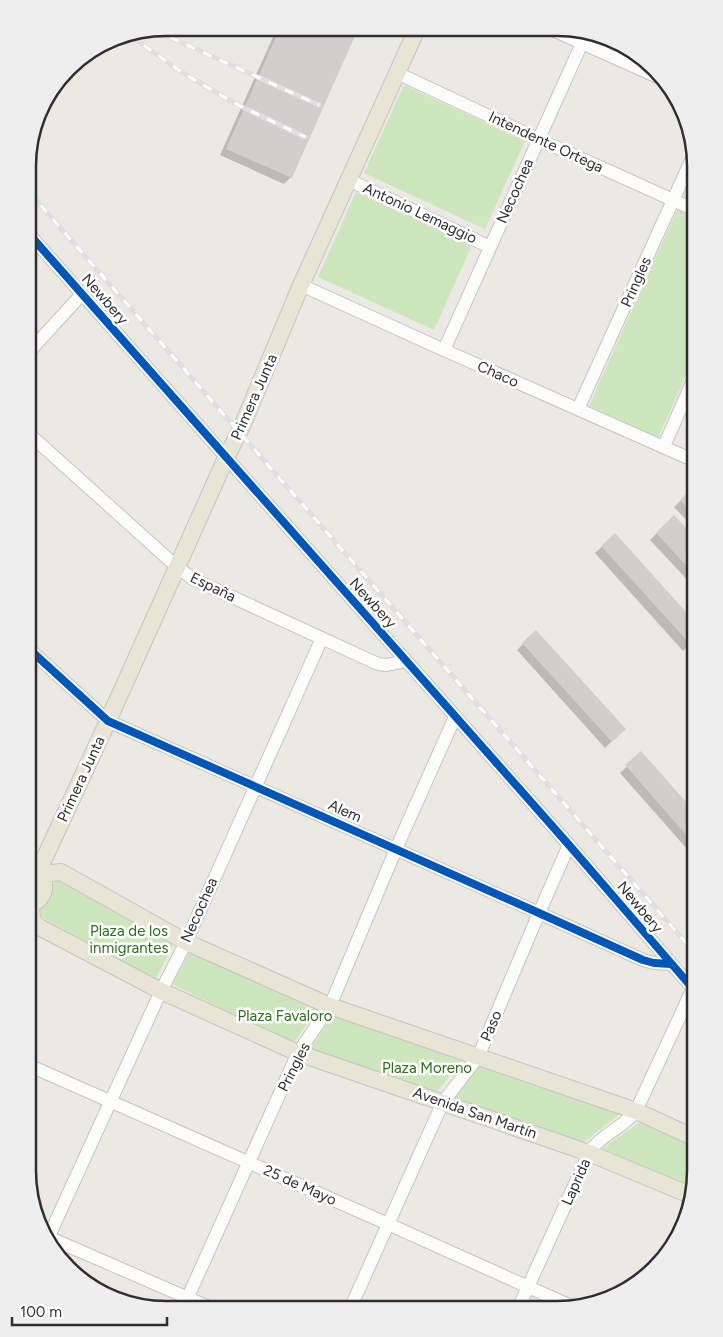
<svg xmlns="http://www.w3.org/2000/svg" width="723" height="1337" font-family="Figtree,sans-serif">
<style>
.green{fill:#cee6be}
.shadow{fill:#0003}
.building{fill:#d1cecb}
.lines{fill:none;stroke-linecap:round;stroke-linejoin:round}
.minor-casing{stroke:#c5c4c5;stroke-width:14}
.major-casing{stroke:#c6c5c4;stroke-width:18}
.minor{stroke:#fcfcfb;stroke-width:12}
.major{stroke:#e8e4d6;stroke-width:16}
.rail-casing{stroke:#dfdfe1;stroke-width:5}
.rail{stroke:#fff;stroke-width:3;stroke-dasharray:9;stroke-linecap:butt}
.cycleway-casing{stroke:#fff;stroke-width:11}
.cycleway{stroke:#0057b8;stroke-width:8}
.labels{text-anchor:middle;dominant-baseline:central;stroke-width:5;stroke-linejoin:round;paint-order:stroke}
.street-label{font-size:15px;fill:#2e2e2e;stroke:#fff}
.park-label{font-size:15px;fill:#2c6e1b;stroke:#fff}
.rim{fill:none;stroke:#2e2e2e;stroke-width:2.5}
</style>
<rect width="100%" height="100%" fill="#ece8e4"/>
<path class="green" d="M404,85L525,141L485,229L364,173Z
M695,171V201L684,196Z
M356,192L472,245L434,330L318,277Z
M678,208L695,216V355L658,438L589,406Z
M57,877L175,941L156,979L36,914Z
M191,949L318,1008L293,1044L172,984Z
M333,1015L464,1058L436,1093L310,1049Z
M482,1062L621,1113L580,1145L455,1097Z
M643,1120L695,1144V1180L691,1191L599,1151Z"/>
<path class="shadow" d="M277,28L357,29L291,177L284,184L220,155Z
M695,487V529L674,507Z
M674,517L695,539V588L650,540Z
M615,535L695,624V640L683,651L595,553Z
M523,644L624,729L605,748L517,650Z
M641,753L695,814V858L620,773Z"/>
<path class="building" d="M280,28L358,29L292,178L226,149Z
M695,485V516L680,500Z
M674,515L695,538V575L656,533Z
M615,533L695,622V641L691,645L601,546Z
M536,630L626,729L612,742L522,643Z
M641,751L695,812V845L625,765Z"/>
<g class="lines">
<g class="minor-casing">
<path id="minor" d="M553,30L658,77
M397,73L538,139L695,210
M349,180L490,247
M29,234L569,845L695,991
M301,285L444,350L695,461
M444,350L587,32
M28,353L82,294
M578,409L694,154
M28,433L176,566L193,579L378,664L387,665L406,661
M664,446L695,376
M28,648L108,721L539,913L643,960L654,963L671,964
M28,1065L388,1224L573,1307
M49,1236L161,991L186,942L322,638
M50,1238L211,1308
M183,1308L298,1053L330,1006L396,849L455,717
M350,1309L443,1102L478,1057L539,913L569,845
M518,1309L589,1153C600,1135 623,1128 636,1111L693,988"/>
</g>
<g class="major-casing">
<path id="major" d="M38,872L108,721L226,458L243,424L301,285L417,29
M40,874L61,872L186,942L330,1006L636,1111L695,1138
M28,905C50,900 49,873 28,867
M30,905L33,922L39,927L161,991L298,1053L589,1153L690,1195"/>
</g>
<use href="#minor" class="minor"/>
<use href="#major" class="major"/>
<g class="rail-casing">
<path id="rail" d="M154,30L319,105
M129,35L183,73L234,103L305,137
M29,192L695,953"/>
</g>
<use href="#rail" class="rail"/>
<g class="cycleway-casing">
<path id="cycleway" d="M29,234L569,845L695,991
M28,648L108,721L539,913L643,960L654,963L671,964"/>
</g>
<use href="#cycleway" class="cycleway"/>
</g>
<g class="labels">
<g class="street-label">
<text transform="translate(546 142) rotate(25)">Intendente Ortega</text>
<text transform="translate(515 191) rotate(-66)">Necochea</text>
<text transform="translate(420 213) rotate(25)">Antonio Lemaggio</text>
<text transform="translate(636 282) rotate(-66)">Pringles</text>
<text transform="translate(105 299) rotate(49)">Newbery</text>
<text transform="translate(498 374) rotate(24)">Chaco</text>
<text transform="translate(254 397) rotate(-66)">Primera Junta</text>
<text transform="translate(213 587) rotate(26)">España</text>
<text transform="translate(373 603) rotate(48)">Newbery</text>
<text transform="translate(81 779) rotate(-65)">Primera Junta</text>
<text transform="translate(345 811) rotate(24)">Alem</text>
<text transform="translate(640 907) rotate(50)">Newbery</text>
<text transform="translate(199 910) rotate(-66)">Necochea</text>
<text transform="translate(491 1026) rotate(-67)">Paso</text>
<text transform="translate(294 1067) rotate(-63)">Pringles</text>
<text transform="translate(475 1113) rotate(19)">Avenida San Martín</text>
<text transform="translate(576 1182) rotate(-66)">Laprida</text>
<text transform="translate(300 1185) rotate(24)">25 de Mayo</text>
</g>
<g class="park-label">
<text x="129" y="931">Plaza de los<tspan x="129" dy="17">inmigrantes</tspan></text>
<text x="285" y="1016">Plaza Favaloro</text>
<text x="427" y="1068">Plaza Moreno</text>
</g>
</g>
<path d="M0 0H723V1337H0ZM166 36H557A130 130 0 0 1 687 166V1171A130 130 0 0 1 557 1301H166A130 130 0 0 1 36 1171V166A130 130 0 0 1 166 36Z" fill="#eee" fill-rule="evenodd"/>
<path class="rim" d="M166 36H557A130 130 0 0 1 687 166V1171A130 130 0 0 1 557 1301H166A130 130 0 0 1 36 1171V166A130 130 0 0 1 166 36Z"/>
<path d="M12 1317v8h155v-8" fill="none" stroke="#2e2e2e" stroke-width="2.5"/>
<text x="20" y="1317" font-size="15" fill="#2e2e2e" stroke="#ffffff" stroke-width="4" paint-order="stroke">100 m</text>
</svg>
